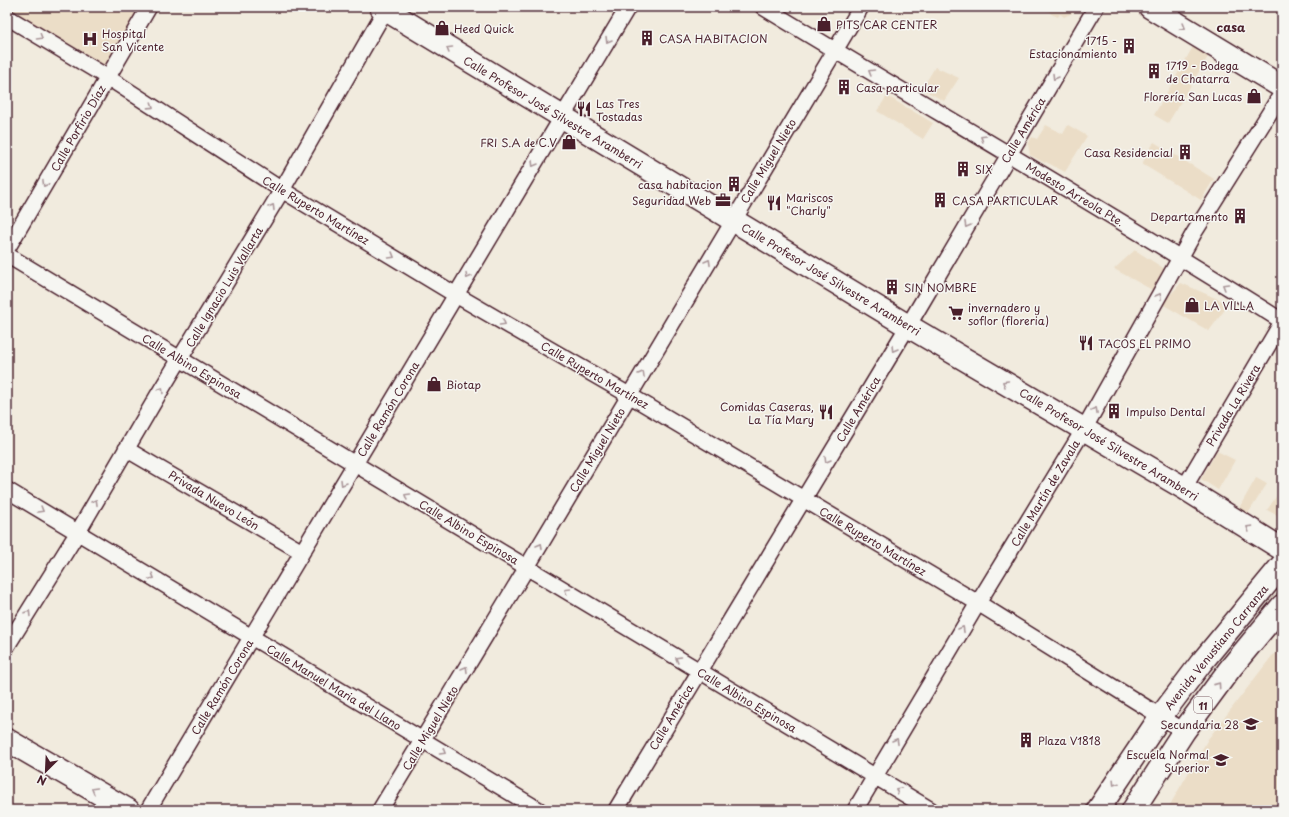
<svg xmlns="http://www.w3.org/2000/svg" width="1289" height="817" font-family="'Playpen Sans',sans-serif">
<style>
.built{fill:#ebddc7}
.lines{fill:none;stroke-linecap:round;stroke-linejoin:round}
.street-casing{stroke:#4a1f2b;stroke-width:18}
.secondary-casing{stroke:#4a1f2b;stroke-width:25}
.primary-casing{stroke:#4a1f2b;stroke-width:25}
.street{stroke:#f6f6f2;stroke-width:15}
.secondary{stroke:#f6f6f2;stroke-width:22}
.primary{stroke:#f6f6f2;stroke-width:22}
.oneway{stroke:#a99598}
.labels{text-anchor:middle;dominant-baseline:central;stroke-width:3;stroke-linejoin:round;paint-order:stroke}
.shield{fill:#f6f6f2;stroke:#7e6067;stroke-width:1}
.shield-label{font-size:10px;font-weight:bold;fill:#4a1f2b}
.poi-label{font-size:11px;fill:#4a1f2b;stroke:#f6f6f2;text-anchor:start}
.street-label{font-size:11px;fill:#4a1f2b;stroke:#f6f6f2}
.neighbourhood-label{font-size:12px;font-weight:bold;fill:#4a1f2b;stroke:#f6f6f2}
</style>
<rect width="100%" height="100%" fill="#f1ebde"/>
<filter id="ink" filterUnits="userSpaceOnUse"><feTurbulence type="fractalNoise" baseFrequency=".025" numOctaves="2"/><feDisplacementMap in="SourceGraphic" scale="8" xChannelSelector="R" yChannelSelector="G"/><feConvolveMatrix kernelMatrix="1 2 1 2 8 2 1 2 1" color-interpolation-filters="sRGB"/></filter>
<g filter="url(#ink)">
<path class="built" d="M7,7H142L106,68L7,9Z
M1047,7H1080L1079,10L1064,17L1060,14L1058,17L1051,14V13L1045,9Z
M1194,45L1209,55L1168,123L1154,115Z
M935,67L959,78L944,101L922,89Z
M887,96L933,123L923,139L877,111Z
M1046,125L1063,134L1068,125L1087,136L1065,172L1046,162L1045,163L1030,155L1028,144L1032,137L1037,139Z
M1154,142L1214,179L1201,200L1142,164Z
M1135,250L1168,271L1156,292L1114,269Z
M1181,283L1229,304L1209,331L1162,304Z
M1217,451L1235,460L1218,490L1201,479Z
M1256,478L1267,484L1247,515L1239,508Z
M1280,491L1282,493V518L1267,510Z
M1282,648V810H1167L1208,739L1272,656Z"/>
<g class="lines">
<g class="street-casing">
<path id="street" d="M763,7C936,112 1111,213 1282,321
M7,17L107,77L282,190L456,295L629,395L978,603L1184,731
M7,249L149,7
M7,255L931,810
M126,449L302,552
M1184,488L1282,322
M7,490L539,810
M7,646L78,532L158,395L282,190L387,7
M148,810L628,7
M380,810L527,567L861,7
M616,810L908,326L1096,7
M855,810L978,603L1084,429L1194,233L1282,93"/>
</g>
<g class="secondary-casing">
<path id="secondary" d="M381,7L908,326L1184,488L1282,549
M1150,7L1282,87
M7,740L128,810"/>
</g>
<g class="primary-casing">
<path id="primary" d="M1098,810L1161,716L1201,663L1282,565
M1133,810L1184,731L1229,670L1282,606"/>
</g>
<use href="#street" class="street"/>
<use href="#secondary" class="secondary"/>
<use href="#primary" class="primary"/>
</g>
<defs><path id="oneway-chevron" d="M-2-3.5L2.5 0L-2 3.5" fill="none" stroke-width="1.6" stroke-linecap="round" stroke-linejoin="round"/></defs>
<g class="oneway">
<use href="#oneway-chevron" transform="translate(1183 27) rotate(31)"/>
<use href="#oneway-chevron" transform="translate(40 37) rotate(31)"/>
<use href="#oneway-chevron" transform="translate(608 40) rotate(121)"/>
<use href="#oneway-chevron" transform="translate(449 49) rotate(-149)"/>
<use href="#oneway-chevron" transform="translate(871 72) rotate(-149)"/>
<use href="#oneway-chevron" transform="translate(1055 77) rotate(121)"/>
<use href="#oneway-chevron" transform="translate(151 106) rotate(33)"/>
<use href="#oneway-chevron" transform="translate(983 138) rotate(-149)"/>
<use href="#oneway-chevron" transform="translate(534 164) rotate(121)"/>
<use href="#oneway-chevron" transform="translate(45 184) rotate(120)"/>
<use href="#oneway-chevron" transform="translate(272 207) rotate(-59)"/>
<use href="#oneway-chevron" transform="translate(967 225) rotate(120)"/>
<use href="#oneway-chevron" transform="translate(392 256) rotate(31)"/>
<use href="#oneway-chevron" transform="translate(708 262) rotate(-60)"/>
<use href="#oneway-chevron" transform="translate(468 276) rotate(121)"/>
<use href="#oneway-chevron" transform="translate(1225 286) rotate(-149)"/>
<use href="#oneway-chevron" transform="translate(1159 296) rotate(-61)"/>
<use href="#oneway-chevron" transform="translate(503 323) rotate(30)"/>
<use href="#oneway-chevron" transform="translate(894 349) rotate(121)"/>
<use href="#oneway-chevron" transform="translate(642 374) rotate(-60)"/>
<use href="#oneway-chevron" transform="translate(1005 383) rotate(-150)"/>
<use href="#oneway-chevron" transform="translate(161 390) rotate(-58)"/>
<use href="#oneway-chevron" transform="translate(1095 410) rotate(-61)"/>
<use href="#oneway-chevron" transform="translate(827 460) rotate(121)"/>
<use href="#oneway-chevron" transform="translate(343 483) rotate(121)"/>
<use href="#oneway-chevron" transform="translate(407 496) rotate(-149)"/>
<use href="#oneway-chevron" transform="translate(95 502) rotate(-60)"/>
<use href="#oneway-chevron" transform="translate(41 510) rotate(31)"/>
<use href="#oneway-chevron" transform="translate(1249 528) rotate(-148)"/>
<use href="#oneway-chevron" transform="translate(540 546) rotate(-59)"/>
<use href="#oneway-chevron" transform="translate(152 577) rotate(31)"/>
<use href="#oneway-chevron" transform="translate(567 591) rotate(-149)"/>
<use href="#oneway-chevron" transform="translate(28 613) rotate(-58)"/>
<use href="#oneway-chevron" transform="translate(962 629) rotate(-60)"/>
<use href="#oneway-chevron" transform="translate(678 659) rotate(-149)"/>
<use href="#oneway-chevron" transform="translate(465 669) rotate(-59)"/>
<use href="#oneway-chevron" transform="translate(1218 685) rotate(-55)"/>
<use href="#oneway-chevron" transform="translate(896 741) rotate(-60)"/>
<use href="#oneway-chevron" transform="translate(443 752) rotate(31)"/>
<use href="#oneway-chevron" transform="translate(1115 783) rotate(123)"/>
<use href="#oneway-chevron" transform="translate(94 790) rotate(-150)"/>
<use href="#oneway-chevron" transform="translate(898 790) rotate(-149)"/>
</g>
</g>
<defs>
<g id="shop-bare" transform="scale(1.2)"><path d="M-5-2.5h2.3a2.7 3.5 0 0 1 5.4 0H5L5.5 6h-11ZM-1.5-2.5h3a1.5 2.3 0 0 0-3 0Z" fill="#4a1f2b" stroke="#f6f6f2" stroke-width="2.5" paint-order="stroke"/></g>
<g id="building-bare" transform="scale(1.2)"><path d="M-4-6H4V6H1V3H-1V6H-4ZM-2.5-4.3h1.7v1.8h-1.7ZM.8-4.3h1.7v1.8H.8ZM-2.5-1h1.7V.8h-1.7ZM.8-1h1.7V.8H.8Z" fill="#4a1f2b" stroke="#f6f6f2" stroke-width="2.5" paint-order="stroke"/></g>
<g id="hospital-bare" transform="scale(1.2)"><path d="M-5-5h3v3.5h4V-5h3V5h-3V1.5h-4V5h-3Z" fill="#4a1f2b" stroke="#f6f6f2" stroke-width="2.5" paint-order="stroke"/></g>
<g id="restaurant-bare" transform="scale(1.2)"><path d="M-5-6h1v4h1v-4h1v4h1v-4h1v5L-1.5 .5V6h-2V.5L-5-1ZM5-6V6H3V1.5H1.5Q1.5-4 5-6Z" fill="#4a1f2b" stroke="#f6f6f2" stroke-width="2.5" paint-order="stroke"/></g>
<g id="office-bare" transform="scale(1.2)"><path d="M-6-3h4V-5.5h4V-3h4V5H-6ZM-1-4.5V-3h2v-1.5ZM-6 0V1H6V0Z" fill="#4a1f2b" stroke="#f6f6f2" stroke-width="2.5" paint-order="stroke"/></g>
<g id="supermarket-bare" transform="scale(1.2)"><path d="M-6-5.5h2.5l.6 2H6L4.5 2H-2.5L-4.4-4H-6ZM-1.5 3.2a1.3 1.3 0 1 0 .1 0ZM3 3.2a1.3 1.3 0 1 0 .1 0Z" fill="#4a1f2b" stroke="#f6f6f2" stroke-width="2.5" paint-order="stroke"/></g>
<g id="school-bare" transform="scale(1.2)"><path d="M0-5L7-2L0 1L-7-2ZM-4 1L0 2.5L4 1V4Q0 6-4 4Z" fill="#4a1f2b" stroke="#f6f6f2" stroke-width="2.5" paint-order="stroke"/></g>
</defs>
<g fill-rule="evenodd">
<use href="#shop-bare" x="824" y="24"/>
<use href="#shop-bare" x="442" y="28"/>
<use href="#building-bare" x="647" y="38"/>
<use href="#hospital-bare" x="90" y="39"/>
<use href="#building-bare" x="1129" y="46"/>
<use href="#building-bare" x="1154" y="71"/>
<use href="#building-bare" x="844" y="87"/>
<use href="#shop-bare" x="1254" y="96"/>
<use href="#restaurant-bare" x="584" y="109"/>
<use href="#shop-bare" x="569" y="142"/>
<use href="#building-bare" x="1185" y="152"/>
<use href="#building-bare" x="963" y="169"/>
<use href="#building-bare" x="734" y="184"/>
<use href="#office-bare" x="723" y="200"/>
<use href="#building-bare" x="940" y="200"/>
<use href="#restaurant-bare" x="774" y="203"/>
<use href="#building-bare" x="1240" y="216"/>
<use href="#building-bare" x="892" y="287"/>
<use href="#shop-bare" x="1192" y="305"/>
<use href="#supermarket-bare" x="956" y="313"/>
<use href="#restaurant-bare" x="1086" y="343"/>
<use href="#shop-bare" x="434" y="384"/>
<use href="#building-bare" x="1114" y="411"/>
<use href="#restaurant-bare" x="826" y="412"/>
<use href="#school-bare" x="1251" y="724"/>
<use href="#building-bare" x="1026" y="740"/>
<use href="#school-bare" x="1221" y="760"/>
</g>
<g class="labels">
<rect class="shield" x="1194" y="697" width="18" height="16" rx="3"/>
<g class="shield-label">
<text x="1203" y="705">11</text>
</g>
<g class="poi-label">
<text x="836" y="24">PITS CAR CENTER</text>
<text x="454" y="28">Heed Quick</text>
<text x="102" y="33">Hospital<tspan x="102" dy="13">San Vicente</tspan></text>
<text x="659" y="38">CASA HABITACION</text>
<text x="1117" y="40" text-anchor="end">1715 -<tspan x="1117" dy="13">Estacionamiento</tspan></text>
<text x="1166" y="65">1719 - Bodega<tspan x="1166" dy="13">de Chatarra</tspan></text>
<text x="856" y="87">Casa particular</text>
<text x="1242" y="96" text-anchor="end">Florería San Lucas</text>
<text x="596" y="103">Las Tres<tspan x="596" dy="13">Tostadas</tspan></text>
<text x="557" y="142" text-anchor="end">FRI S.A de C.V</text>
<text x="1173" y="152" text-anchor="end">Casa Residencial</text>
<text x="975" y="169">SIX</text>
<text x="722" y="184" text-anchor="end">casa habitacion</text>
<text x="786" y="197">Mariscos<tspan x="786" dy="13">"Charly"</tspan></text>
<text x="711" y="200" text-anchor="end">Seguridad Web</text>
<text x="952" y="200">CASA PARTICULAR</text>
<text x="1228" y="216" text-anchor="end">Departamento</text>
<text x="904" y="287">SIN NOMBRE</text>
<text x="1204" y="305">LA VILLA</text>
<text x="968" y="307">invernadero y<tspan x="968" dy="13">soflor (floreria)</tspan></text>
<text x="1098" y="343">TACOS EL PRIMO</text>
<text x="446" y="384">Biotap</text>
<text x="814" y="406" text-anchor="end">Comidas Caseras,<tspan x="814" dy="13">La Tía Mary</tspan></text>
<text x="1126" y="411">Impulso Dental</text>
<text x="1239" y="724" text-anchor="end">Secundaria 28</text>
<text x="1038" y="740">Plaza V1818</text>
<text x="1209" y="754" text-anchor="end">Escuela Normal<tspan x="1209" dy="13">Superior</tspan></text>
</g>
<g class="street-label">
<text transform="translate(553 112) rotate(31)">Calle Profesor José Silvestre Aramberri</text>
<text transform="translate(78 128) rotate(-60)">Calle Porfirio Díaz</text>
<text transform="translate(1023 130) rotate(-59)">Calle América</text>
<text transform="translate(768 161) rotate(-59)">Calle Miguel Nieto</text>
<text transform="translate(1075 194) rotate(31)">Modesto Arreola Pte.</text>
<text transform="translate(316 210) rotate(31)">Calle Ruperto Martínez</text>
<text transform="translate(831 279) rotate(31)">Calle Profesor José Silvestre Aramberri</text>
<text transform="translate(224 287) rotate(-59)">Calle Ignacio Luis Vallarta</text>
<text transform="translate(192 366) rotate(31)">Calle Albino Espinosa</text>
<text transform="translate(595 375) rotate(30)">Calle Ruperto Martínez</text>
<text transform="translate(1233 405) rotate(-59)">Privada La Rivera</text>
<text transform="translate(388 409) rotate(-59)">Calle Ramón Corona</text>
<text transform="translate(858 409) rotate(-59)">Calle América</text>
<text transform="translate(1109 444) rotate(31)">Calle Profesor José Silvestre Aramberri</text>
<text transform="translate(597 450) rotate(-59)">Calle Miguel Nieto</text>
<text transform="translate(1045 493) rotate(-59)">Calle Martín de Zavala</text>
<text transform="translate(214 500) rotate(31)">Privada Nuevo León</text>
<text transform="translate(469 532) rotate(31)">Calle Albino Espinosa</text>
<text transform="translate(873 541) rotate(31)">Calle Ruperto Martínez</text>
<text transform="translate(1216 647) rotate(-51)">Avenida Venustiano Carranza</text>
<text transform="translate(222 687) rotate(-59)">Calle Ramón Corona</text>
<text transform="translate(334 687) rotate(31)">Calle Manuel Maria del Llano</text>
<text transform="translate(747 700) rotate(31)">Calle Albino Espinosa</text>
<text transform="translate(671 717) rotate(-59)">Calle América</text>
<text transform="translate(430 728) rotate(-59)">Calle Miguel Nieto</text>
</g>
<g class="neighbourhood-label">
<text x="1231" y="27">casa</text>
</g>
</g>
<rect width="1289" height="817" fill="none" stroke="#f6f6f2" stroke-width="24"/>
<rect x="12" y="12" width="1265" height="793" fill="none" stroke="#4a1f2b" stroke-width="1.5" filter="url(#ink)"/>
<g transform="translate(46 771) rotate(204)" stroke="#f6f6f2" stroke-width="3" paint-order="stroke">
<path d="M0-3L7 15L0 10L-7 15Z" fill="#4a1f2b"/>
<text y="-6" font-size="11" font-weight="bold" text-anchor="middle" fill="#4a1f2b">N</text>
</g>
</svg>
